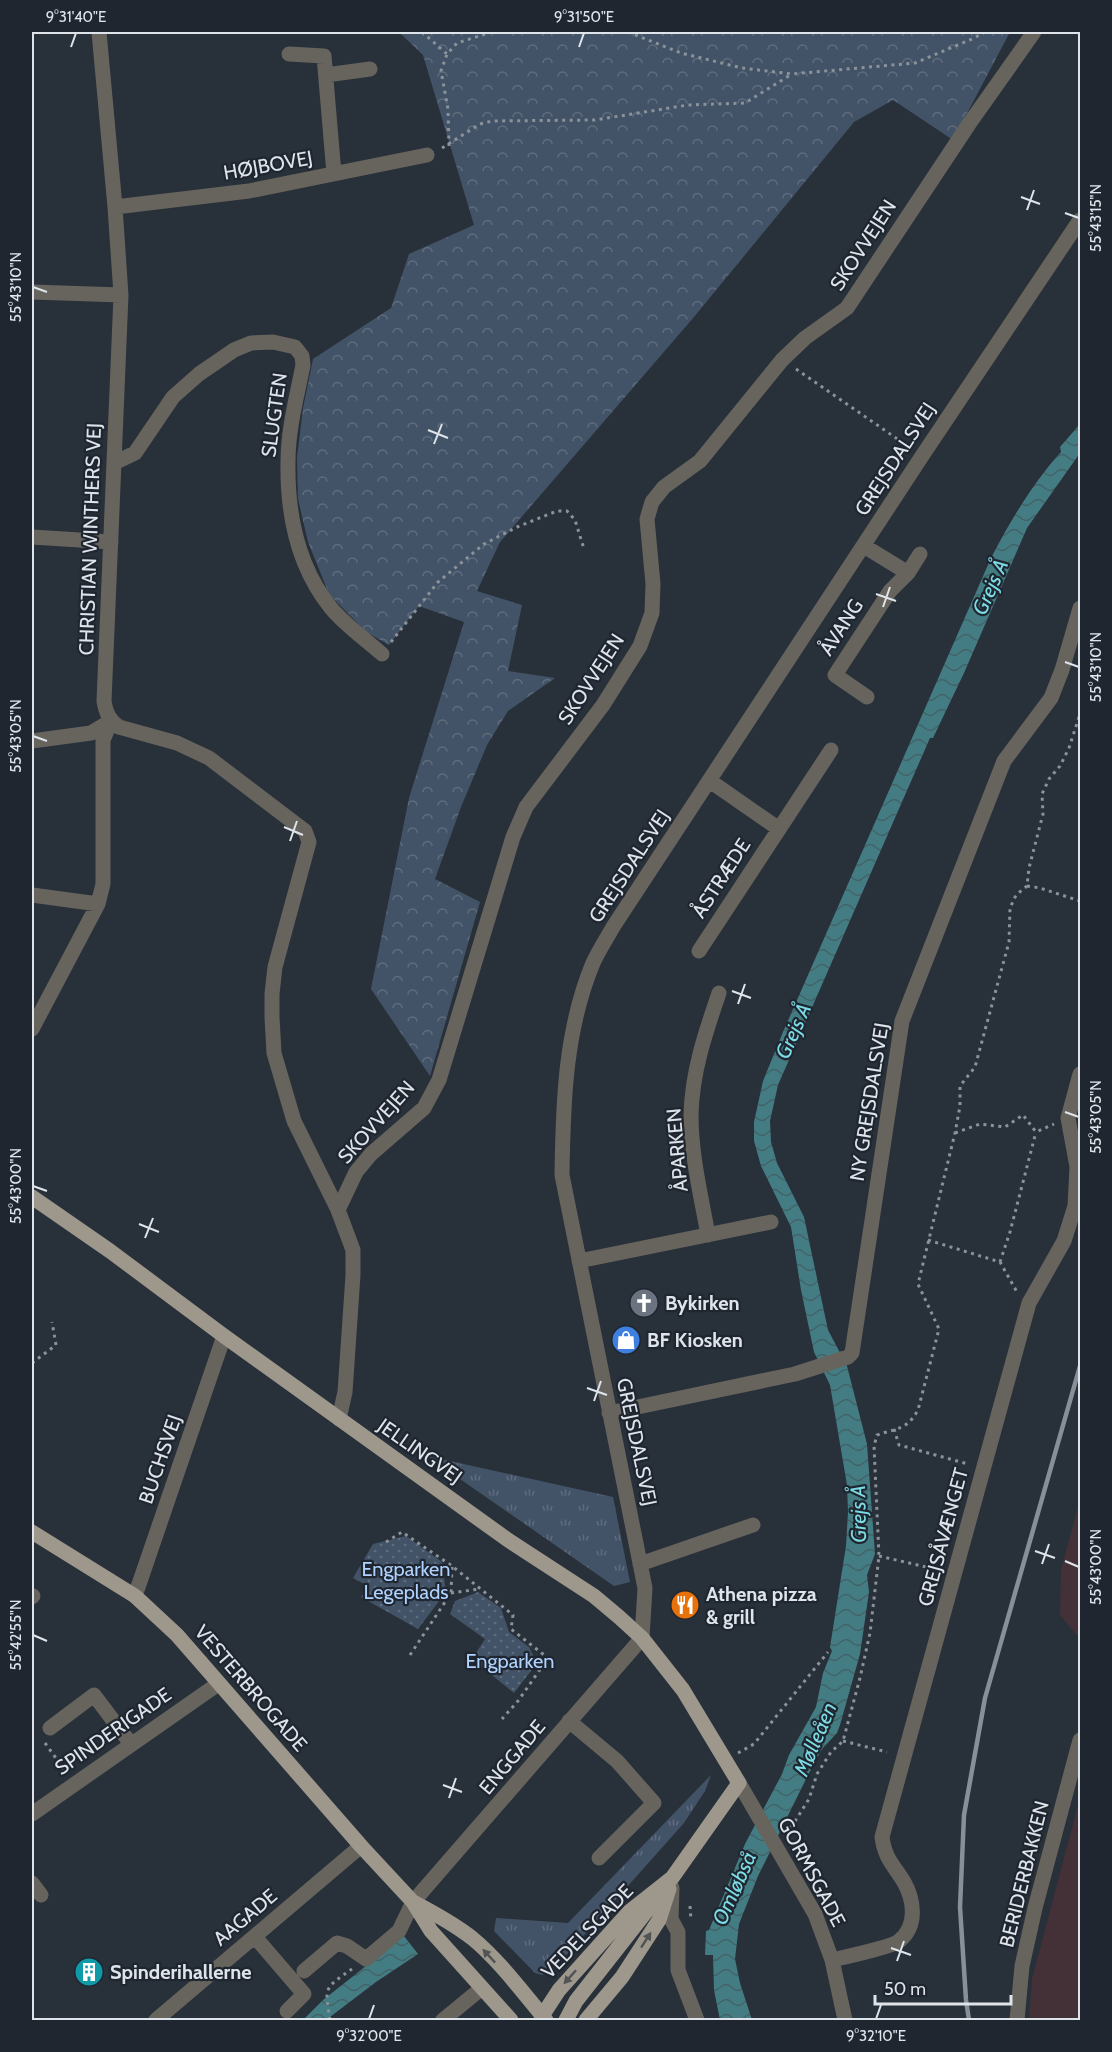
<svg xmlns="http://www.w3.org/2000/svg" width="1112" height="2052" font-family="Cabin,sans-serif">
<style>
.medical{fill:#443138}
.grass{fill:url(#grass-tufts)}
.forest{fill:url(#forest-crowns)}
.park{fill:url(#park-dots)}
.water{fill:url(#water-waves)}
.lines{fill:none;stroke-linecap:round;stroke-linejoin:round}
.path{stroke:#8b9299;stroke-width:3;stroke-dasharray:3 4.5;stroke-linecap:butt}
.minor{stroke:#67645e;stroke-width:15}
.major{stroke:#9d978c;stroke-width:15}
.rail{stroke:#888f97;stroke-width:4.5}
.oneway{fill:#515355}
.ticks{fill:none;stroke:#dee4ea;stroke-width:2}
.labels{text-anchor:middle;dominant-baseline:central;stroke-width:4.5;stroke-linejoin:round;paint-order:stroke}
.street-label{font-size:20px;fill:#dee4ea;stroke:#1f2630}
.poi-label{font-size:20px;font-weight:bold;fill:#dee4ea;stroke:#1f2630;text-anchor:start}
.park-label{font-size:20px;fill:#afd2ff;stroke:#1f2630}
.water-label{font-size:21px;font-style:italic;fill:#7cdce5;stroke:#1f2630}
.neatline{fill:none;stroke:#dee4ea;stroke-width:2}
.ticks-label{font-size:15px;text-anchor:middle;fill:#dee4ea}
</style>
<defs>
<pattern id="grass-tufts" width="24" height="20" patternUnits="userSpaceOnUse" patternTransform="scale(1.5)"><rect width="24" height="20" fill="#435367"/><path d="M3 7l-1-3M5 7V3M7 7l1-3M15 17l-1-3M17 17v-4M19 17l1-3" fill="none" stroke="#5e6c7d"/></pattern>
<pattern id="forest-crowns" width="20" height="18" patternUnits="userSpaceOnUse" patternTransform="scale(1.5)"><rect width="20" height="18" fill="#435367"/><path d="M2 6a3 3 0 1 1 6 0M12 15a3 3 0 1 1 6 0" fill="none" stroke="#5e6c7d"/></pattern>
<pattern id="park-dots" width="8" height="8" patternUnits="userSpaceOnUse" patternTransform="scale(1.5)"><rect width="8" height="8" fill="#435367"/><path d="M2 2h.1M6 6h.1" fill="none" stroke="#5e6c7d" stroke-width="1.8" stroke-linecap="round"/></pattern>
<pattern id="water-waves" width="16" height="10" patternUnits="userSpaceOnUse" patternTransform="scale(1.5)"><rect width="16" height="10" fill="#437d83"/><path d="M0 5q4-4 8 0t8 0" fill="none" stroke="#436368"/></pattern>
</defs>
<rect width="100%" height="100%" fill="#28303a"/>
<path class="medical" d="M1080,1499V1639L1060,1615L1061,1570Z
M1080,1798V2020H1029L1032,1979Z"/>
<path class="grass" d="M427,1456L613,1497L630,1582L614,1586Z
M711,1775L705,1791L684,1823L552,1971L542,1975L535,1973L494,1931L496,1918L568,1923Z"/>
<path class="forest" d="M399,32H1010L953,140L893,100L854,122L694,317L500,542L477,591L522,605L508,671L555,678L508,711L487,745L461,807L435,879L480,902L430,1076L371,989L409,798L464,622L419,606L389,645L366,632L329,594L308,542L298,499L297,458L303,408L313,359L391,308L409,254L474,225L423,55Z"/>
<path class="park" d="M406,1536L442,1562L446,1592L418,1629L361,1597L368,1586L353,1578L373,1544Z
M478,1592L501,1608L509,1632L529,1647L537,1663L514,1693L472,1659L485,1639L450,1614L455,1601Z"/>
<path class="water" d="M1080,424V453L1027,528L964,673L933,738H930L778,1085L770,1121L771,1142L777,1163L804,1217L828,1330L847,1366L867,1444L875,1554L867,1575L869,1592L860,1654L840,1725L837,1733L822,1749L814,1763L758,1876L739,1924L735,1959L740,1983L752,2020H720L714,1990L713,1955H705L706,1931L709,1930L745,1844L782,1774L789,1755L816,1707L823,1673L832,1651L830,1647L846,1546L848,1512L847,1485L830,1385L814,1352L801,1290L791,1227L761,1166L754,1141V1122L763,1081L783,1032L991,558C1011,520 1032,484 1061,452L1060,447Z
M404,1936L418,1954L376,1982L326,2020H303L323,2000Z"/>
<g class="lines">
<path class="path" d="M422,32L447,54
M628,32L681,53L742,68L792,74L915,63L972,39L985,32
M449,146L448,109L441,71L447,54L457,43L492,32
M442,148L480,124L492,121L595,120L688,105L745,103L792,74
M796,369L909,447
M391,642L438,582L484,544L517,527L557,511H567L575,520L584,549
M1027,886L1040,888L1080,901
M955,1133L980,1124L1005,1127L1023,1115L1036,1132L1054,1124
M928,1240L1000,1262L1017,1292
M1000,1262L1010,1232L1036,1132
M32,1363L56,1345L52,1322
M894,1429L899,1445L968,1464
M1080,1507V1513
M386,1542L402,1532L452,1566L513,1615L511,1629L548,1658L518,1701L502,1719
M879,1556L939,1570
M451,1593L479,1589
M410,1655L451,1593L452,1567
M843,1741L887,1752
M45,1743L66,1772
M738,1753L754,1744L828,1652
M787,1834L809,1799L817,1774L831,1752L843,1741L860,1678L870,1633L879,1556L874,1446L877,1435C897,1428 907,1430 918,1410L939,1329L918,1284L955,1133L960,1106V1086L975,1067L1009,942L1010,908L1016,895L1027,886L1029,868L1043,814L1042,794L1049,779L1060,766L1069,748L1080,714
M690,1906L691,1920
M330,2020C325,1987 323,1989 352,1969"/>
<path class="minor" d="M99,32L115,207L121,295L104,701C106,713 109,720 119,727L177,743L209,758L305,831L309,842L275,967L272,994V1017L274,1053L294,1121L338,1210L353,1250V1275L345,1392L339,1419
M289,54L324,56L334,174
M326,75L370,69
M115,207L249,191L427,155
M32,292L121,295
M114,463L135,453L173,397L199,374L234,350L251,343L273,342L295,347L302,356L303,365C297,396 288,429 288,461C287,513 297,566 331,608C345,625 365,639 382,654
M32,537L111,542
M864,546L908,573
M867,697L835,675L890,591L908,573L920,554
M32,741L91,733L111,721
M710,781L779,829
M32,895L98,904
M699,951L831,750
M32,1029L98,904L103,884V740L111,721
M338,1210L356,1172L371,1154L424,1108L439,1080L513,837L526,807L603,705L640,646L652,613L653,584L647,519L652,502L664,487L700,461L782,360L805,338L847,308L969,124L1034,32
M708,1235C701,1196 691,1155 691,1115C692,1072 705,1034 719,993
M579,1261L771,1222
M609,1413L795,1374L848,1357L852,1353L902,1021L1004,761L1051,698L1062,670L1080,608
M640,1564L753,1525
M135,1596L224,1336
M32,1597L33,1596
M569,1721L617,1761L654,1803L599,1858
M50,1728L94,1695L131,1744
M739,1783L815,1914L832,1960L845,2020
M32,1814L218,1684
M32,1883L41,1895
M672,1888L671,1919L678,1932V1970L697,2020
M255,1937L304,1994L287,2011
M832,1960C845,1957 892,1947 899,1941C918,1926 914,1900 904,1882C893,1864 885,1859 882,1837L1029,1303L1064,1241L1075,1206L1077,1167L1068,1118L1080,1074
M304,1971L337,1943L347,1946L366,1959L399,1931L413,1902L642,1638L645,1588L562,1175C563,1103 565,1030 593,963C599,950 607,938 613,927L922,456L1080,220
M156,2020L361,1846
M443,2020L482,1988
M1017,2020L1022,1966L1035,1908L1080,1740"/>
<path class="major" d="M32,1197L110,1251L224,1336L508,1540L594,1596L619,1617L642,1638L683,1690L739,1783L672,1878L629,1912L559,1990L542,2016L541,2020
M32,1532L135,1596L177,1635L361,1846L413,1902L431,1931L511,2020
M413,1902C434,1913 454,1924 472,1938C499,1960 524,1994 546,2020
M566,2020L576,2001L656,1899
M586,2020L622,1977L659,1920L669,1889"/>
<path class="rail" d="M969,2020L966,2000L960,1907L964,1815L985,1698L1080,1366"/>
</g>
<defs><path id="oneway-solid" d="M-6-.8H1V-3.2L6.5 0L1 3.2V.8H-6Z" transform="scale(1.5)"/></defs>
<g class="oneway">
<use href="#oneway-solid" transform="translate(646 1940) rotate(-57)"/>
<use href="#oneway-solid" transform="translate(489 1956) rotate(-133)"/>
<use href="#oneway-solid" transform="translate(570 1977) rotate(132)"/>
</g>
<path class="ticks" d="M71,47L76,33M579,47L584,33M1021,197L1040,204M1027,210L1034,190M1065,213L1079,218M33,287L47,292M428,430L448,438M434,444L442,424M876,594L896,601M883,607L890,587M1065,662L1079,667M33,736L47,741M284,827L303,835M290,841L297,821M732,991L751,998M738,1004L745,984M1065,1112L1079,1117M33,1186L47,1191M139,1224L159,1232M145,1238L153,1218M587,1388L607,1395M594,1401L601,1381M1035,1551L1055,1558M1065,1561L1079,1567M1042,1564L1049,1544M33,1635L47,1641M443,1785L462,1792M449,1798L456,1778M891,1948L911,1955M897,1961L904,1941M369,2019L374,2005M876,2019L881,2005"/>
<defs>
<g id="church-disc" transform="scale(1.5)"><circle r="9.5" fill="#6b7280" stroke="#1f2630"/><path d="M-1.2-6h2.4v3.5h3.3v2.4h-3.3V6h-2.4V-.1h-3.3v-2.4h3.3Z" fill="#fff"/></g>
<g id="shop-disc" transform="scale(1.5)"><circle r="9.5" fill="#3f7fe0" stroke="#1f2630"/><path d="M-5-2.5h2.3a2.7 3.5 0 0 1 5.4 0H5L5.5 6h-11ZM-1.5-2.5h3a1.5 2.3 0 0 0-3 0Z" fill="#fff"/></g>
<g id="restaurant-disc" transform="scale(1.5)"><circle r="9.5" fill="#e8710a" stroke="#1f2630"/><path d="M-5-6h1v4h1v-4h1v4h1v-4h1v5L-1.5 .5V6h-2V.5L-5-1ZM5-6V6H3V1.5H1.5Q1.5-4 5-6Z" fill="#fff"/></g>
<g id="building-disc" transform="scale(1.5)"><circle r="9.5" fill="#0f9aa8" stroke="#1f2630"/><path d="M-4-6H4V6H1V3H-1V6H-4ZM-2.5-4.3h1.7v1.8h-1.7ZM.8-4.3h1.7v1.8H.8ZM-2.5-1h1.7V.8h-1.7ZM.8-1h1.7V.8H.8Z" fill="#fff"/></g>
</defs>
<g fill-rule="evenodd">
<use href="#church-disc" x="644" y="1303"/>
<use href="#shop-disc" x="626" y="1340"/>
<use href="#restaurant-disc" x="685" y="1605"/>
<use href="#building-disc" x="89" y="1972"/>
</g>
<g class="labels">
<g class="street-label">
<text transform="translate(268 165) rotate(-10)">HØJBOVEJ</text>
<text transform="translate(863 245) rotate(-57)">SKOVVEJEN</text>
<text transform="translate(274 415) rotate(-82)">SLUGTEN</text>
<text transform="translate(895 459) rotate(-57)">GREJSDALSVEJ</text>
<text transform="translate(90 539) rotate(-88)">CHRISTIAN WINTHERS VEJ</text>
<text transform="translate(841 627) rotate(-57)">ÅVANG</text>
<text transform="translate(591 679) rotate(-57)">SKOVVEJEN</text>
<text transform="translate(629 866) rotate(-57)">GREJSDALSVEJ</text>
<text transform="translate(721 878) rotate(-57)">ÅSTRÆDE</text>
<text transform="translate(869 1102) rotate(-81)">NY GREJSDALSVEJ</text>
<text transform="translate(376 1122) rotate(-48)">SKOVVEJEN</text>
<text transform="translate(677 1150) rotate(-95)">ÅPARKEN</text>
<text transform="translate(637 1442) rotate(78)">GREJSDALSVEJ</text>
<text transform="translate(420 1451) rotate(35)">JELLINGVEJ</text>
<text transform="translate(160 1459) rotate(-71)">BUCHSVEJ</text>
<text transform="translate(943 1537) rotate(-75)">GREJSÅVÆNGET</text>
<text transform="translate(251 1688) rotate(49)">VESTERBROGADE</text>
<text transform="translate(113 1731) rotate(-35)">SPINDERIGADE</text>
<text transform="translate(512 1757) rotate(-50)">ENGGADE</text>
<text transform="translate(812 1872) rotate(62)">GORMSGADE</text>
<text transform="translate(1024 1874) rotate(-76)">BERIDERBAKKEN</text>
<text transform="translate(245 1917) rotate(-40)">AAGADE</text>
<text transform="translate(587 1931) rotate(-46)">VEDELSGADE</text>
</g>
<g class="poi-label">
<text x="665" y="1303">Bykirken</text>
<text x="647" y="1340">BF Kiosken</text>
<text x="706" y="1594">Athena pizza<tspan x="706" dy="23">&amp; grill</tspan></text>
<text x="110" y="1972">Spinderihallerne</text>
</g>
<g class="park-label">
<text x="406" y="1569">Engparken<tspan x="406" dy="23">Legeplads</tspan></text>
<text x="510" y="1661">Engparken</text>
</g>
<g class="water-label">
<text transform="translate(990 587) rotate(-66)">Grejs Å</text>
<text transform="translate(793 1031) rotate(-66)">Grejs Å</text>
<text transform="translate(858 1514) rotate(-91)">Grejs Å</text>
<text transform="translate(815 1739) rotate(-67)">Mølleåen</text>
<text transform="translate(734 1888) rotate(-66)">Omløbså</text>
</g>
</g>
<rect width="1112" height="2052" fill="none" stroke="#1f2630" stroke-width="66"/>
<path d="M875 1995v9h136v-9" fill="none" stroke="#dee4ea" stroke-width="3"/>
<text x="884" y="1995" font-size="18" fill="#dee4ea" stroke="#1f2630" stroke-width="4.5" paint-order="stroke">50 m</text>
<rect x="33" y="33" width="1046" height="1986" class="neatline"/>
<g class="ticks-label">
<text x="76" y="22">9°31'40"E</text>
<text x="584" y="22">9°31'50"E</text>
<text transform="translate(1096 218) rotate(-90)" y="5">55°43'15"N</text>
<text transform="translate(16 287) rotate(-90)" y="5">55°43'10"N</text>
<text transform="translate(1096 667) rotate(-90)" y="5">55°43'10"N</text>
<text transform="translate(16 736) rotate(-90)" y="5">55°43'05"N</text>
<text transform="translate(1096 1117) rotate(-90)" y="5">55°43'05"N</text>
<text transform="translate(16 1186) rotate(-90)" y="5">55°43'00"N</text>
<text transform="translate(1096 1567) rotate(-90)" y="5">55°43'00"N</text>
<text transform="translate(16 1635) rotate(-90)" y="5">55°42'55"N</text>
<text x="369" y="2041">9°32'00"E</text>
<text x="876" y="2041">9°32'10"E</text>
</g>
</svg>
